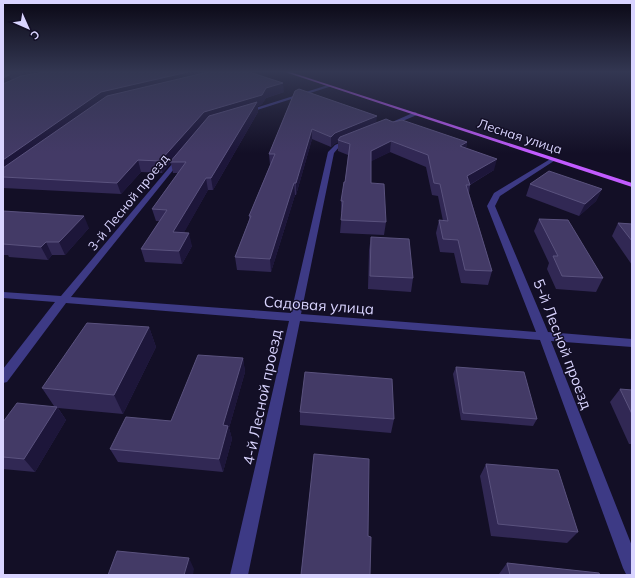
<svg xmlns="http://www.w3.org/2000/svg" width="635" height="578" font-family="Mulish,sans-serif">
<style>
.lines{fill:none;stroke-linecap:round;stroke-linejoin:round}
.minor{fill:#3d3a85;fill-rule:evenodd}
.major{fill:#c25bff;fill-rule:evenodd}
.wall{fill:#312854}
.shaded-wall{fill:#1d163a}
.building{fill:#433a66;stroke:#5a527e}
.labels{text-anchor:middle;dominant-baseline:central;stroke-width:3;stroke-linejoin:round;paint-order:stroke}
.far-street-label{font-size:13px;fill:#d9d4ff;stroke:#130f26}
.street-label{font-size:15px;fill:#d9d4ff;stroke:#130f26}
</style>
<rect width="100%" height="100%" fill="#130f26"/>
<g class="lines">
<path class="minor" d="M328,85L332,86L248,113L243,112Z
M415,112L417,113V115L388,127L383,126Z
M351,138L354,140L353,141L339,147L334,153L301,314L536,332L487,206L494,193L552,158L557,159L500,196L495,206L548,332L632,339V347L551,341L632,546V575L626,574L623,568L540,340L300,321L248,575H230L289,321L66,303L7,382L3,383V369L55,302L3,298V292L61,296L178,157L180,156L183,158L182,159L71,297L291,313L328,152L335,145Z"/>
<path class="major" d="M285,72H290L632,183V187Z"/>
</g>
<path class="wall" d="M3,72H249L284,92L266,98L262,104L258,106V112L213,190H208L184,232L192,246L182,264L145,262L141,249L159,221H156L152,209L178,173H173L171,163L162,173L141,172L121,194L3,188Z
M295,91L376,123L393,122L467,142L466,148L494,170L470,185L469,193L492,271L488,285L461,283L454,253L440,252L436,233L439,220L443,221L438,196L432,195L426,167L390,152L371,161V183L386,222L384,235L340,233L342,213H341V201L345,182L348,155L338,151V142L334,144L331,147L312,139L296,195H295L271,272L237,270L235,257L249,220V216L270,165L269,154Z
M530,184L602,189L596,201L579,216L526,196Z
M3,211L89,228L65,255H52L48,260L9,257L8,255H3Z
M539,219L603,278L596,292L556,289L547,269L549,263L534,231Z
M618,223L632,224V265L612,236Z
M371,237L413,278L411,292L368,289L369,250Z
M149,327L156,347L123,414L58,408L66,420L35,472L3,469V422L54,406L42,388Z
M243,358L245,372L229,428L232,439L223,472L118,462L110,449L171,421Z
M456,367L537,419L533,426L461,420L453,374Z
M620,389L632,390V444H629L610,402Z
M300,412L394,419L391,433L300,425Z
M486,464L578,532L567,543L491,536L480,476Z
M507,563L600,575H499V574Z"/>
<path class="shaded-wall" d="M21,72H68L24,79Z
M188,72H225L3,175V160L101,92Z
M9,75L13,84L3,89V78Z
M283,83L284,92L266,98L262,104L258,106V112L213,190L211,178L254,107L170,162L171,163L162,173L160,161L204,112L266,88Z
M377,116L376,126L338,140V142L334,144L331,147V137L335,133Z
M312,129V139L296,195V183Z
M391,141L390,152L370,162L371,151Z
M467,142L465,153L460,146Z
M497,159L494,170L469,185L467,176Z
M138,160L141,172L121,194L117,183Z
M206,178L208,190L177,245L173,232Z
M294,183L295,195L271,272L270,259Z
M602,189L596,201L579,216L585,204Z
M84,216L89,228L65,255L59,242Z
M189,233L192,246L182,264L179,251Z
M46,242L52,255L48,260L41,247Z
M149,327L156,347L123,414L114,395Z
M243,358L245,372L229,428L232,439L223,472L219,459L223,425Z
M57,407L66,420L35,472L24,459Z
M189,558L194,569L193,575H184Z"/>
<path class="building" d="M44,72H188L101,92L3,160V84L21,76Z
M208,72H249L283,83L266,88L262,95L204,112L160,161L138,160L117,183L3,177V168L107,96Z
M3,75H9L3,78Z
M299,89L377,116L335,133L331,137L312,129L296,183H294L270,259L235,257L251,216H249L275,154H269L295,91Z
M257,102L211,178H206L173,232L189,233L179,251L141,249L167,210L152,209L186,162H170L209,116Z
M386,119L393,122L402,120L467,142L460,146L497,159L467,176L470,185H466L492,271L465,270L458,240L443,239L439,220L448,221L440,184L434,183L428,155L391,141L371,151V183L384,184L386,222L341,220L343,201H341L344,182H345L350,144L338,140L340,137Z
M549,171L602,189L585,204L530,184Z
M3,211L84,216L59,242H46L41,247L3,244Z
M539,219L568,220L603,278L562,276L553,256H558Z
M618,223L632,224V241Z
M371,237L409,239L413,278L370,276Z
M87,323L149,327L114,395L42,388Z
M198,355L243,358L223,425L228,426L219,459L110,449L126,417L171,421Z
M456,367L524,372L537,419L463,413Z
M305,372L392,379L394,419L300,412Z
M620,389L632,390V414Z
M17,403L57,407L24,459L3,457V422Z
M314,454L369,459L368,536L371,537L370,575H301Z
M486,464L558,470L578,532L498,524Z
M117,551L189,558L184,575H108Z
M507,563L599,573L600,575H510Z"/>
<linearGradient id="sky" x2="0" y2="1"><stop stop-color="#0a0815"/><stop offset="0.47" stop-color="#333752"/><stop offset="1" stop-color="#333752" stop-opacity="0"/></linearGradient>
<rect width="635" height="153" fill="url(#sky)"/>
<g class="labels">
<g class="far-street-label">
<text transform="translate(520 136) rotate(18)">Лесная улица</text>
<text transform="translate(128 202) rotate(-51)">3-й Лесной проезд</text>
</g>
<g class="street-label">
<text transform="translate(319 305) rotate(4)">Садовая улица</text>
<text transform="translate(563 344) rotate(69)">5-й Лесной проезд</text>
<text transform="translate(262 397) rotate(-78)">4-й Лесной проезд</text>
</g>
</g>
<rect width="635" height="578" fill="none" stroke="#d9d4ff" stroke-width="8"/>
<g transform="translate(28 28) rotate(135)" stroke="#130f26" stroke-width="3" paint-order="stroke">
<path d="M0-3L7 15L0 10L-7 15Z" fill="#d9d4ff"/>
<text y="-6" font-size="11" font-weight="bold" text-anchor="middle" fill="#d9d4ff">С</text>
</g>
</svg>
